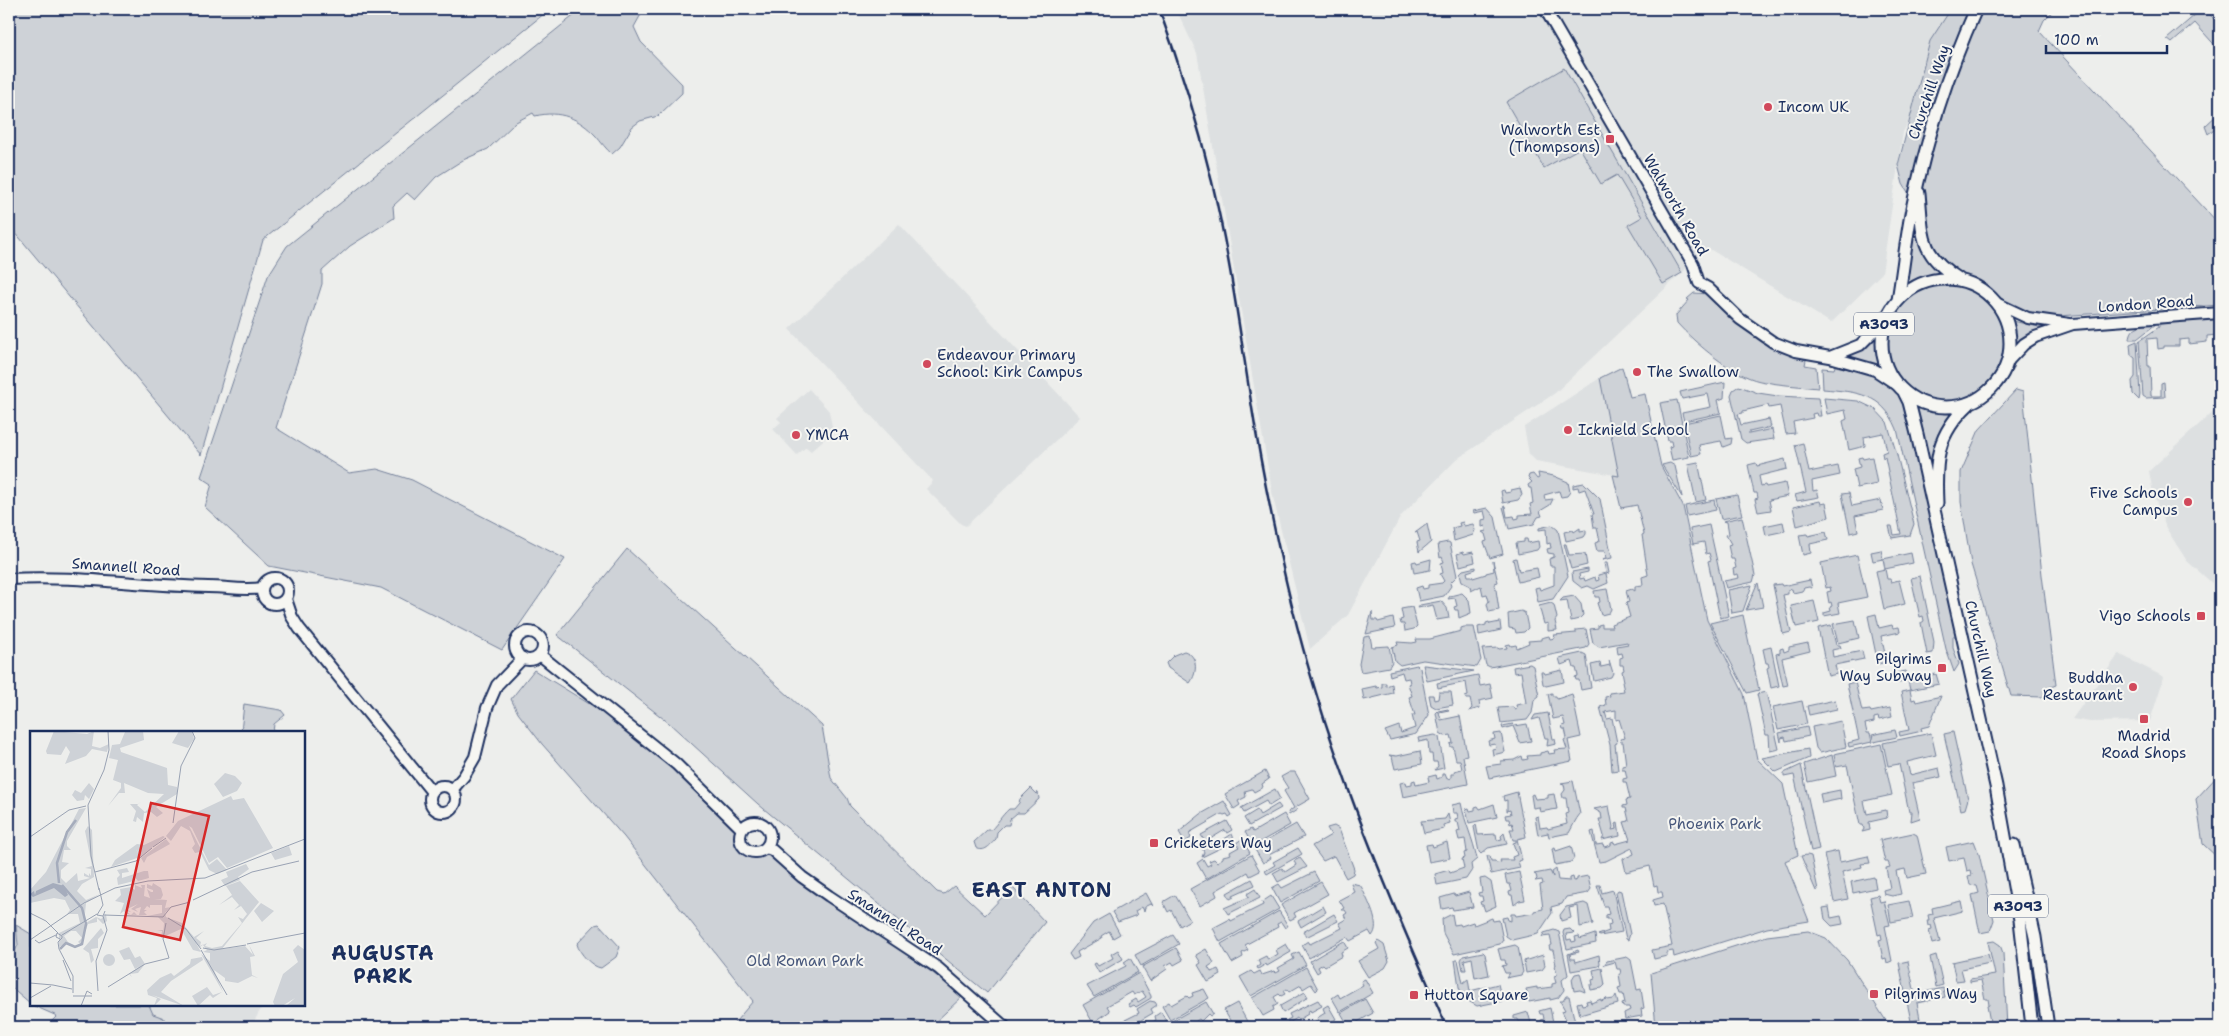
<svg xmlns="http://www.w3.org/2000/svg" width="2229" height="1036" font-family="'Shantell Sans',sans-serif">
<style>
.built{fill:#dde0e1}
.green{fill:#ced2d7;stroke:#74809a}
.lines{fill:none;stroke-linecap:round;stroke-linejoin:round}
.secondary-casing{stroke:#1b2f5e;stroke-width:14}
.primary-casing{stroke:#1b2f5e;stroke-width:15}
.secondary{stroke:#f6f6f2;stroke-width:10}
.primary{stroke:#f6f6f2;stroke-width:11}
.rail{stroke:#1b2f5e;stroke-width:2.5}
.poi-dot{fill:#d1495b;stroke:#f6f6f2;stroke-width:2}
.labels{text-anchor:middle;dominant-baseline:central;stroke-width:4;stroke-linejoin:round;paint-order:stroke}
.shield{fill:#f6f6f2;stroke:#5d6b8a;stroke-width:1}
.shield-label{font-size:14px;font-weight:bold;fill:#1b2f5e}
.street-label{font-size:15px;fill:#1b2f5e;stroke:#f6f6f2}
.poi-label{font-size:15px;fill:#1b2f5e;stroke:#f6f6f2;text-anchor:start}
.park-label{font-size:15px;fill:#48587c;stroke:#f6f6f2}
.district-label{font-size:20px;font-weight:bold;letter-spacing:1px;fill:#1b2f5e;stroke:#f6f6f2}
.inset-river{fill:none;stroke:#a5acbc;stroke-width:2.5}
.inset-road{fill:none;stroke:#99a2b3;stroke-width:1}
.view{fill:#d62828;fill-opacity:0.15;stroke:#d62828;stroke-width:2.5}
.inset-edge{fill:none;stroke:#1b2f5e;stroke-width:2.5}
</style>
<rect width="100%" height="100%" fill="#edeeec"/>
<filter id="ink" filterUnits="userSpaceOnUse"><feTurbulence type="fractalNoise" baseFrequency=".02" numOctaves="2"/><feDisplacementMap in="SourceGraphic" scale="10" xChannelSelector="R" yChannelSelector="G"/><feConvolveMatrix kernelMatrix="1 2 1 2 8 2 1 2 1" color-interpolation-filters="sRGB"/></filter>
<g filter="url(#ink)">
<path class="built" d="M1176,9H1971L1903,132L1882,273L1831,323L1708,248L1555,393L1457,459L1401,516L1348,615L1310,649L1273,497L1197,53Z
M899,224L1080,417L966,526L961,524L926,489L933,481L789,329Z
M1600,378L1620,476L1536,461L1529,454L1524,427Z
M809,389L829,411L832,427L831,433L811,451L806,447L797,455L773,429L781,422L777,418Z
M2220,405V590L2187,561L2166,528L2153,493L2149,471Z
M2119,654L2164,677L2150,721L2090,722L2072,719Z
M142,1005H263L251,1027H164L150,1018Z"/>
<path class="green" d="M9,9H550L263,240L201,455L9,225Z
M582,9H644L634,27L641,42L682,84V93L658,116L640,121L632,127L620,147L612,154C606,149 601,142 596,136C579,118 560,110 535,116L533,113L516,122L488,149L463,160L436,177L415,200L407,193L393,206L394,218L350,246L322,271V284L276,428L349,473L377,469L412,480L565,559L502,650L381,588L269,566L205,507L212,484L201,477L268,276L287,246Z
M1951,9H2055L2044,20L2039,31L2220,225V305L2044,317L2011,308L2001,299L1955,270L1935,250L1927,236L1926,222L1903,184L1898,165L1930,41Z
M2202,9H2205L2220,26V51L2195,23L2172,43L2167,39Z
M1564,68L1682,273L1663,284L1628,225L1642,217L1617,175L1601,184L1580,148L1544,168L1506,102Z
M2220,112V124L2208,134L2205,126Z
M1914,220H1916C1917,242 1928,255 1941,272L1925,276L1906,285Z
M1887 343a59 59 0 1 1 118 0a59 59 0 1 1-118 0Z
M1694,293L1709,294C1741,327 1762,345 1806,360L1805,365L1816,367L1818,388C1799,386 1778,385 1760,381C1732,375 1696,344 1677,323L1676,315L1689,300L1687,299Z
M2220,318V340H2218L2217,335L2207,336V342L2189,344V339L2179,340V346H2164V348L2158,349L2157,338L2147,339L2148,366H2150L2151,396H2161V383L2164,382L2165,397L2146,398L2143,396L2139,341L2159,327V324Z
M2013,321L2043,328L2017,344Z
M2156,324L2137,339H2130C2131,324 2144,325 2156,324Z
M1876,338L1880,367L1842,357L1857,352Z
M2137,341L2140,395L2139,400L2133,394L2132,381L2135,377V358L2131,355L2130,344Z
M1835,366C1869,373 1891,376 1907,410L1956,626V636H1953V648L1959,664L1954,672L1946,649L1897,429C1882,393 1857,392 1823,389L1822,368L1834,369Z
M1622,367L1630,397L1645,394L1661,466L1683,506L1707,620L1744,694L1757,759L1783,784L1798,855L1785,861L1809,921L1767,928L1674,957L1673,951L1667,952V956L1654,959L1652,950L1672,946L1663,904L1654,906L1653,900L1663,897L1662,892H1658L1657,885L1654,886L1650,866L1626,872L1623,859L1634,854L1632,848L1606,861L1599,862L1591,832L1594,831L1596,845L1603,844L1604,847L1611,845V843L1614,842L1615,844L1630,840L1624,822L1629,821L1626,808H1623V806L1627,805L1626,800L1630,799L1626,782H1623V779L1627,778L1625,769H1622V766L1626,765L1623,742H1621L1620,739L1625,738L1619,719L1616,720V710L1605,712L1607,719L1612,718L1617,743L1615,744L1618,770L1612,771L1610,745L1600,707L1606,705L1605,697L1610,696L1609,693L1624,691L1622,682L1624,681L1622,671L1624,670L1623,665H1620V658L1623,657L1622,653L1618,654L1617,646L1628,644L1627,642L1599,647L1593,643L1590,629L1598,628V625L1602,624V627H1612L1611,624L1630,617L1626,603L1629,602L1626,591L1632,589L1635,591V586L1643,585L1642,577L1648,575L1642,535L1644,534L1637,505L1621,508L1613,475L1619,476L1600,378Z
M1725,382L1724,398L1718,400L1721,413L1684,421L1682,413L1711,407L1708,394L1682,399L1680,392Z
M1739,386L1758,393L1778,396L1818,398L1821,416H1817L1816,413L1812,414L1813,418L1793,422L1795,433L1786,434L1780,406L1769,408L1768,405L1743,411V413L1738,414L1741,425L1769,419L1771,427L1749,432V434L1772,429L1774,439L1746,443L1741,439L1731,395L1733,390Z
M2016,390L2023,392L2042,575L2056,685L2048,688L2043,697L2011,696L1971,564L1961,502V472L1979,430Z
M1824,398L1858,401L1875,409L1887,422L1897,455L1914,524L1910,535L1892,538L1889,526H1892L1894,535L1901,534L1885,457L1883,458L1882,453L1887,451L1883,433L1864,437L1865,446L1849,450L1843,421L1847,419L1845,410L1827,414Z
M1677,400L1689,457L1672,460L1669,447L1672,446L1671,441H1668L1660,403Z
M1915,406L1934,412L1953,413L1932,474Z
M1721,415L1726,439L1732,438L1731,444L1723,447L1721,441L1699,445L1701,454L1691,456L1684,423Z
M1803,443L1809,472L1838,466L1840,475L1812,481L1813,491L1817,490L1819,497L1797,501L1795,495L1806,492L1795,445Z
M1862,457L1863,459L1872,457L1877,484L1857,488L1853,469L1860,467L1858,458Z
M1785,459L1787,469L1759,476L1761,486L1765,485L1766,487L1785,483L1788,496L1769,500L1771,510L1758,512L1755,499L1758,498L1757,493H1754L1748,465L1756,463L1757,466Z
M1698,462L1706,500L1696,502L1688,464Z
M1670,463L1675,466L1682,497L1662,465Z
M1538,473L1554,476L1568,482L1570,492L1567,496L1561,497L1559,491L1544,495L1545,500L1553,499L1550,505L1540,511L1542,516L1538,517L1534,524L1509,529L1503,507L1505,506L1507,517L1514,516L1515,519L1519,518V515L1532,514L1530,504L1533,503L1531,488H1529L1528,485L1532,482L1528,478L1529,475L1533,474L1537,479L1539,478Z
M1584,483L1600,499L1612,558L1602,560L1606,559L1605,551H1597L1595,543L1600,541L1597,528H1594L1592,514H1594L1585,489L1579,491L1578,487L1573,488V485Z
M1520,488L1522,495L1518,500L1503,503L1501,491L1504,490L1505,493L1511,492V490Z
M1849,493L1852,506L1881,500L1883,510L1855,516L1858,531L1850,533L1842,494Z
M1737,495L1742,515L1721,519L1716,499Z
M1714,500L1716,510L1687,516L1685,506Z
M1820,501L1821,504L1826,503L1829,517L1797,526L1793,507Z
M1487,508L1495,517L1503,554L1490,558L1484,542L1487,541L1485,534L1482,532L1486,531L1485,526L1482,527V520L1486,519L1484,511L1474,513L1473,511Z
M1742,517L1755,575L1753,582L1726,588L1724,581L1739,578L1738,574L1734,575L1733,569L1736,568L1734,559H1731L1728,545L1731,544L1726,535L1729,534L1727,522L1723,521Z
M1463,522L1464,526L1473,524L1475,530L1473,535L1454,541L1452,528L1460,526L1459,523Z
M1783,522L1785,531L1766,535L1764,526Z
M1427,524L1431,542L1419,552L1417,542L1420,541L1417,532L1415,533Z
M1552,525L1558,530L1568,576L1553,599L1538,602L1535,588L1539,587L1540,590L1554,585V566H1550L1549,559L1554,557V554L1548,553L1547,549L1551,548L1550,543L1547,544L1546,529L1539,530V528Z
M1709,525L1729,616L1720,618L1708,561L1711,560L1709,553L1706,554L1704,542L1693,544L1690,529Z
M1580,528V531L1586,530V534L1584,537L1566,541L1564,532L1573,530L1574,532Z
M1826,532L1828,540L1810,544L1811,553L1803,555L1799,535L1807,534L1808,536Z
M1524,539H1527L1528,543L1538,541L1539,547L1537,550L1518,554L1516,543L1524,542Z
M1448,542L1450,543L1457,576L1450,583L1451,586L1444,596L1419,601L1416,588L1422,586L1423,589L1428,588V585L1442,583L1444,581L1440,574L1443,573L1441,563L1444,562L1442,557L1440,558L1438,544Z
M1564,544H1566L1569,555L1585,554L1587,565L1571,569Z
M627,549L822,726L831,778L847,798L850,806L937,892L944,894L954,886L985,915L1012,887L1045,922L987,993L758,804L669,723L557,635Z
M1881,550L1883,559L1911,553L1913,563L1885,569L1887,579H1890L1891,582L1899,580L1905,604L1884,609L1876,571L1885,569L1883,559L1873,561L1871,552Z
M1463,552L1464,554L1473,552L1475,562L1460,566L1457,554Z
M1857,555L1867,597L1838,603L1840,613L1824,616V613L1831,611L1830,607L1832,606L1831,602L1829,603L1827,592L1831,591L1830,587L1826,588L1821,563Z
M1516,558L1519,571L1537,568L1539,577L1518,582L1513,559Z
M1431,559L1430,570L1414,573L1412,562L1416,561L1417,563Z
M1493,561L1498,582L1495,583L1499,610L1489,612L1487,604L1489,601L1487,594L1483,595L1481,586L1471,591L1470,586L1462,582L1460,573L1463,570L1476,567V569L1467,572L1468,576H1472L1473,578L1486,574V573L1494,571Z
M1604,563H1607L1609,573L1606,574L1608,583L1594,589L1588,586L1582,588L1573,581L1572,572L1588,569V572L1579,574L1580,579L1584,578L1585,581L1595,577L1596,581L1599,580L1598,575L1606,573Z
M1920,576L1934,642L1933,653L1927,654L1921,623L1924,621L1923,616L1920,617L1911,578Z
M1810,580L1812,588L1809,587L1804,588L1802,591L1793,593L1792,589L1788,590V594L1783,595L1791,632L1783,634L1773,585L1781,584L1782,586Z
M1758,583L1763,607L1746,610L1757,584Z
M1752,585L1743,611L1732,613L1728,590Z
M1607,589L1611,609L1609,613L1601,615L1597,603L1600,602L1599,597H1595L1594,591Z
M1462,593L1469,600L1471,613L1459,618L1458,610H1455L1454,607L1457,606L1455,598L1448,599L1450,596Z
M1574,596L1581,604L1583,615L1579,619L1571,621L1567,600L1560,601L1563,598Z
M1441,601L1447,608L1449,618L1437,620L1433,605L1418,608L1420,605Z
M1814,601L1819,622L1796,627L1791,606Z
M1551,603L1554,605L1557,618L1555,621L1557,630L1548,631V623L1544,624L1539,606Z
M1412,607L1417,626L1414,629L1405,631L1404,624H1401L1400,620L1403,619L1401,609Z
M1521,611L1525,613L1528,628L1524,632L1516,633L1515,629L1509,628L1508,614Z
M1372,612L1373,620H1377L1378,622L1393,618L1395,628L1366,634Z
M1876,614L1879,628L1892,625L1893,628L1899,627L1900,632L1881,636L1887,662L1878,664L1868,616Z
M1743,615L1759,690L1747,693L1710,623Z
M1855,620L1859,638L1838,643L1833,624Z
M1489,622L1490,624L1500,622L1501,630L1479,635L1478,627L1486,625V623Z
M1831,625L1836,645H1840L1841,648L1832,650L1833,657L1862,651L1864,659L1835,665L1837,674L1828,676L1818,628Z
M1464,627H1474L1481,660L1477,667L1423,660L1400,665L1395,661L1392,647L1398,645L1397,642L1412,643L1417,642L1416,639H1430L1461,631V628Z
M1586,629L1589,644L1586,648L1490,667L1486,665L1482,649L1498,648L1499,649L1507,648L1506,645L1510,644L1511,646L1516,645L1517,648L1529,643L1528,641L1541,640V638L1549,636L1550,639L1555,638L1554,635L1576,633V630Z
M1370,636L1372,647L1389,646L1392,662L1389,667L1361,672L1359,664L1364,637Z
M1808,643L1810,651L1782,658L1788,685L1783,686L1776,654L1780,653V649L1783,648L1784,652L1789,650V647Z
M1771,647L1779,686L1771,688L1767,668L1769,667L1768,663H1766L1763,649Z
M1184,651C1198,655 1198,672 1190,683L1168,668L1166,663L1174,655Z
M1582,653L1586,655L1591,688L1581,690L1579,680H1576L1575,677L1578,676L1576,668H1574L1572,661L1561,665L1559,658Z
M1609,660L1613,673L1611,677L1594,681L1591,665L1600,663L1601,667L1610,665Z
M1530,664L1533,666L1539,696L1534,700L1532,713L1527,720L1501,723L1498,708L1513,707L1515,710L1517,709L1516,705L1526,703L1521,672L1514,673L1513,667Z
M1417,665L1420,668L1429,715L1416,734L1390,740L1385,731L1399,726L1401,733L1415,728L1412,715H1415L1409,697L1412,696L1408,684L1410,683L1409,678L1404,679L1402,672L1390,676L1389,671Z
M1423,665H1424L1474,671L1427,681Z
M534,670L627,727L678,767L730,819L745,847L751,850L764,852L772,855L799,879L964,995L930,1027H731L753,1001L624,837L542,744L518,713L511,699Z
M1562,670L1564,682L1546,686L1543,684L1541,672H1544L1545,674Z
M1906,671L1908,680L1936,674L1939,684L1910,690L1912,700L1915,699L1916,702L1941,696L1929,726L1921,728L1922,731L1900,736L1899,732L1909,730L1901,692L1910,690L1908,681L1899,683L1897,673Z
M1478,675L1480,686L1490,684L1493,698L1479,701L1480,708L1469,711L1472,708L1470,699H1466L1465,697L1468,696L1466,682L1438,688L1437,683Z
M1855,682L1862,711L1870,710L1871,712L1890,708L1892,717L1879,720L1878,717L1874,718V722L1865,724L1867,733H1870L1872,742L1849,747L1848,743L1859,740L1847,684Z
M1382,683H1386V686L1392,684L1393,693L1364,700L1362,689L1376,686L1377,688L1382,687Z
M1439,692H1451L1453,705L1436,708L1431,705L1429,695H1433L1434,700L1438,699Z
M1766,692L1779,749L1770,751L1769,735H1766L1757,694Z
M1552,693V696H1556L1557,699L1572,694L1581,737L1568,740L1572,761L1489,778L1486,766L1501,764V761L1514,760L1522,756L1523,760L1528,759L1527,756L1540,755V753L1548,751L1549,754L1555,753L1554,750L1567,749L1564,740L1567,738L1565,729H1563L1562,726L1565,725L1563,717L1553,719L1548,694Z
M1835,700L1837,709L1809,715L1807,706Z
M1802,701L1807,724L1778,730L1773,707Z
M244,704L281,710L285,715L274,724L273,732H241Z
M1448,709L1449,710L1439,712L1441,720L1460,716L1467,755L1463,756L1468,784L1403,797L1400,783L1406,782L1407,785L1412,784V781L1415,780L1416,785L1429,782L1428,777L1436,775L1437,779L1442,777V774H1445L1447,779L1451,778V774H1455L1454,771L1462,769L1460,760H1456L1453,747H1451L1450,744L1453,743L1451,735L1445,736L1440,733L1436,713L1438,711Z
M1548,713L1553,739H1555L1556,744L1547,746L1548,738H1545L1539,718L1532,720L1535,715Z
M1841,721L1846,747L1820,753L1816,748L1812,727Z
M1513,724L1515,726L1527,724L1531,741L1520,743L1513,726L1503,729L1502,726Z
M1807,727L1809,736L1786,741L1785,737L1781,738V742L1779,733Z
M1895,730L1897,737L1874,742L1872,735Z
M1953,732L1968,799L1965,809L1961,810L1944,734Z
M1501,733L1505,752L1493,755L1492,749L1496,748L1495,744L1489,745L1488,741L1495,739L1494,734Z
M1931,733L1936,755L1907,762L1910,775L1939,768L1941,777L1912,783L1920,818L1911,821L1912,812H1909L1899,764L1888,766L1883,743Z
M1435,735L1439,737L1444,768L1435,770L1438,766L1437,762H1433L1432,754H1429L1428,740L1419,742L1418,738Z
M1881,744L1892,795L1864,801L1867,814L1886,810L1887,818L1869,822L1870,830L1862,832L1864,829L1863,825H1860L1847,765L1836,767L1834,754Z
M1808,749L1809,758L1776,772L1762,758Z
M1420,751L1422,764L1395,769L1392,757L1389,755L1397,756Z
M1832,755L1836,776L1808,782L1804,764Z
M1801,765L1819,849L1811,851L1794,775L1784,777V773Z
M1265,771L1269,779L1262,784L1263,787L1254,792L1252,789L1245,791L1246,797L1238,801L1240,805L1234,809L1225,794Z
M1290,772H1295L1310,799L1296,807L1297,810L1289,815L1288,812L1294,808L1284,791L1288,788L1281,777Z
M2220,773V860L2203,844L2196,799Z
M1573,781L1580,814C1575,820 1573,826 1569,833L1549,837L1548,833L1538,835L1535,817L1538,816L1540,828L1547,827L1548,829L1567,824L1565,814L1568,813L1566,798H1563L1562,794L1565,790L1564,784L1561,783Z
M1031,788L1037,794L1038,792L1039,799L1024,813H1017L1010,819L1009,825H1004L997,832L996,839C990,845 985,853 976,848L974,842L987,830H991C998,823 1001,816 1009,809H1014L1019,803L1020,799Z
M1275,789L1280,799L1269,806L1266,801L1244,813L1241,808Z
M1840,790L1841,799L1822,803L1820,794Z
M1517,792L1526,837L1517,839L1522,860L1518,861L1520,868L1491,874L1487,856H1490L1491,861H1495L1496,863L1501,862L1500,860H1513L1512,857L1517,855L1513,843L1516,842V840H1513L1510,829H1514L1512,823L1510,824L1509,819H1506L1505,815L1511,814L1510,810L1507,811V800L1504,801L1503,796Z
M1533,794L1535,799L1548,798V795L1554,794L1557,809L1540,812L1539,807L1533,808L1531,795Z
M1224,801L1232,815L1229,817L1227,814L1224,815L1222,814L1189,833L1191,838L1185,842L1179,832L1201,814Z
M1461,803C1465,824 1473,838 1477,859L1471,864L1472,870L1466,879L1437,885L1435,874L1449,870L1450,873L1464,868L1462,859L1465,858L1464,853L1467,852L1465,839L1459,840L1457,832L1460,831L1458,822H1455V819L1458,818L1457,813H1453L1452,805Z
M1278,804L1281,808L1249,826L1244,818L1257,810L1260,815Z
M1494,804L1497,817L1469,823L1466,809L1469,808L1470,811L1475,810V807L1478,806L1480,809Z
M1609,806L1613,827L1612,830L1617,829L1616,824L1618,823L1620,836L1602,840L1604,836L1599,819H1602L1601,813L1594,809Z
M1284,814L1290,825L1253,846L1245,832L1251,829L1253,832Z
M1448,814L1450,823L1443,825L1444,829L1424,833L1421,821L1445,819Z
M1227,821L1232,830L1227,833L1225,830L1205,842L1201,835Z
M1296,824L1304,837L1269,855L1271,858L1263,863L1254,848Z
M1476,824L1478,835L1496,834L1497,840L1502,839L1501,836L1504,833L1507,844L1488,848L1481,854L1479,852L1474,827Z
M1334,826L1339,829L1354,869L1353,874L1346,878L1334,856L1323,861L1312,846L1331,835L1327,828Z
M1913,833L1917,835L1926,874L1907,878L1905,869L1896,871L1901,894L1892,896L1884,894L1883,890L1890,888L1886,868L1890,867L1888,862H1885L1880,840Z
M1232,834L1235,841L1202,857L1204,852L1202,848L1210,843L1212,847Z
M1242,839L1250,853L1206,879L1197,863L1203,859L1207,866L1211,864L1209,861L1214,859L1217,862L1223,858V856L1231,854L1230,852L1239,847L1236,843Z
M1974,841L1979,854L1994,920L1990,931L1980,933L1972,895L1979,893L1977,886L1970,885L1968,876L1972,875L1971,870L1967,871L1964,858L1949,861L1946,847Z
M1447,842L1450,858L1429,862L1426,845L1432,844L1433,847Z
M1571,846L1574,858L1571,862L1555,865L1552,849L1555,848L1556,851Z
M1298,848L1302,854L1267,874L1265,871L1275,865L1273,862Z
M1838,851L1840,862L1868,856L1870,863L1861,864L1862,867L1842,872L1848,899L1834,902L1824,854Z
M1251,855L1260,871L1250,876L1248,872L1215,891L1217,896L1200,906L1190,889Z
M1807,855L1811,856L1818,890L1816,891L1801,856Z
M1300,858L1307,867L1278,882L1273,873L1282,868L1285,872L1296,865L1294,861Z
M1556,869L1558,880L1570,881V878L1573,877L1574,881L1577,880V878L1588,876L1591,889L1588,893L1566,897L1562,904L1551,907L1552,913L1538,934L1512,940L1506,936L1502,918L1507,917L1508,920L1511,921V914H1515L1516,916L1534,913V911L1543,909L1540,885L1543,884L1542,880L1535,881L1537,879L1536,875L1534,874L1550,871L1553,877L1552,872Z
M1314,872L1319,881L1280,903L1272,888L1279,884L1282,888Z
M1519,872L1525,900L1519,901L1514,905L1512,895H1510L1509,892L1512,891L1510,884H1507L1505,875Z
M1874,877L1876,888L1853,893L1851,882Z
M1485,878L1491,882L1496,906L1485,911L1483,905H1481L1480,902L1483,901L1482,896H1479L1478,893L1482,892L1480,879Z
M1252,879L1255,885L1233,895L1234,897L1230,899L1227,893Z
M1321,882L1328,894L1294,913L1296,917L1290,920L1281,905Z
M1351,883L1360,885L1362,888C1367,900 1382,925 1372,936L1369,931L1350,941L1347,937L1309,958L1302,945L1308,941L1310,944L1342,928L1339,923L1346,919L1344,915L1347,913L1345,910H1341L1344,908L1339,900L1354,892Z
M1597,885H1600L1602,893L1613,890L1622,932L1600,936L1598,935L1609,931L1608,925L1611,924L1610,919H1606V915L1609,914L1607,906H1604Z
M1255,889L1260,898L1228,914L1224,908L1249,897L1247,894Z
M1618,890L1621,891L1630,934L1628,940L1626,939L1616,893Z
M1469,892L1473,907L1453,910L1452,907L1442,909L1440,898L1454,894L1455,896Z
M1146,893L1153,906L1151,904L1145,907L1144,911L1142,907L1135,911L1137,915L1118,922L1112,912Z
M1175,895L1190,920L1180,926L1171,910L1168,912L1163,902Z
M1878,895L1880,902L1884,901L1890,925L1885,926L1892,961L1887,963L1886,958L1883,959L1879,940L1882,939L1881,934L1878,935L1870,897Z
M1271,896L1279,909L1220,942L1213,928L1230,919L1231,921L1263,905L1262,902Z
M1909,901L1913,918L1891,922L1888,905Z
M1961,901L1963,911L1934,918L1940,942L1932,944L1929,930L1932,929L1931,925L1928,926L1927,920H1929L1928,915L1933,914L1932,908Z
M1584,903L1588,905L1593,924L1580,927L1578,906L1569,908L1571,918L1561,921L1560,915L1566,907Z
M1323,906L1326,912L1301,927L1298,921Z
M1829,907L1831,918L1841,916L1843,924L1832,926L1825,919L1823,908Z
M1279,911L1288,926L1285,928L1281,922L1277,924L1278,927L1245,945L1248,950L1242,953L1243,957L1232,963L1221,944Z
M1109,914L1120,934L1113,938L1109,931L1101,936L1102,938L1077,952L1079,957L1073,960L1069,954L1093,923Z
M1334,914L1338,921L1306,937L1303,932Z
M1452,914L1454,925L1460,924L1461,926L1473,922L1474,925L1492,918L1493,921L1499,920L1503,940L1500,944L1454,954L1443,933L1442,919Z
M599,924L620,947L616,957L601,968C592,967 579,953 577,944L595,925Z
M16,925L31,934V1004L9,985V963L18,945Z
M1570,929L1574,933L1566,934L1567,940L1571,939L1572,942L1576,941L1575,937L1579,936L1580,939L1595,934L1596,943L1567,949L1563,933L1564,930Z
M1554,930L1559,932L1568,975L1562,980L1564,990L1558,998L1550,1000V998L1529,1002L1526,989L1537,987V989L1552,987V984L1556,983L1554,976L1557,975L1555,965H1556L1553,950H1550L1549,946L1552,945L1550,936L1542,937L1544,933Z
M1808,931L1826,938L1847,960L1890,1027H1656L1651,973L1767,936Z
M1173,935L1179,944L1141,966L1135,955Z
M1344,941L1348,948L1341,952L1342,956L1325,966L1323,964L1318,967L1320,971L1317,973L1310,961Z
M1378,941L1384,945L1389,961L1385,968L1368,977L1358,961L1379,949L1376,943Z
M1994,941L2000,945L2003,953L2007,1027H1991L1987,1006L1989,1005L1988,999H1985L1981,980L1970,982V979L1995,975L1988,942Z
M1286,944L1291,952L1267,966L1266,964L1258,969L1257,967L1260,965L1258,960L1266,956L1268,960L1278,954L1276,950Z
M1515,945L1518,947L1523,972L1521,975L1506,978L1510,973H1505L1502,966L1506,965L1505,960H1501L1498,949Z
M1176,948L1183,960L1174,965L1172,962L1165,966L1167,969L1150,981L1142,967Z
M1206,949L1214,963L1208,967L1211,972L1218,969L1221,975L1208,982L1198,965L1201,963L1196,955Z
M1118,950L1123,959L1099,973L1094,964L1096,963L1098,966L1113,958L1111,954Z
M1578,950L1579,952L1570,954L1571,959H1575L1576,962L1599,955L1600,963L1599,966L1571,971L1568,954Z
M1299,952L1306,965L1251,996L1240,977L1251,971L1254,974L1260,971L1262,975L1274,971L1276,973L1280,971L1278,968L1294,959L1292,955Z
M1483,952L1485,954L1489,975L1475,978L1472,958L1464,960L1466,970H1463L1461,960L1463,956Z
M1988,954L1990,963L1961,969L1964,980L1956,981L1952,962Z
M1543,955L1545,966L1542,970L1526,973L1524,961Z
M1936,955L1943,985L1936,987L1930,957Z
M1627,957L1631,960L1637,990L1641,989L1644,1008L1641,1009L1642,1016L1625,1019L1624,1013L1630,1010L1629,1007H1623L1622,1004L1625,1003L1623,994H1620L1618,988L1621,987L1619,974H1621L1620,969H1617L1615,962L1604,965L1607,961Z
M1130,958L1138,972L1094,997L1087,986L1126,966L1124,962Z
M1455,960H1458L1463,983L1468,979L1470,991L1498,984L1502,1001L1477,1006L1463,998L1459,987Z
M1908,961L1915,994L1943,988L1945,997L1917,1003L1920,1019L1911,1021L1899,963Z
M1306,967L1318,989L1316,991L1311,984L1303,989L1301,985L1289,992L1287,989L1283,991L1285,994L1281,996L1279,994L1274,997L1278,1004L1273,1007L1274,1010L1263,1016L1252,998Z
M1602,968L1605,985L1602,988L1591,990L1590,985H1593L1592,980L1595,979L1593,970Z
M1139,973L1151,996V998L1136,1007L1134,1005L1130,1007L1128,1004L1136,999L1138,1002L1146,997L1142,991L1134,995L1132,992L1107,1006L1110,1011L1093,1023L1083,1005Z
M1580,973L1585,992L1580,990L1574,991L1572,979L1575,974Z
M1365,979L1373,993L1340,1012L1332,998L1338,994L1340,998L1363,985L1361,981Z
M1204,989L1209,998L1170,1020L1162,1006L1169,1002L1171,1005L1187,996L1189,998L1193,996L1192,993Z
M1305,992L1308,997L1283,1013L1280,1006Z
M1616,995L1618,1004L1580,1015L1577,1003L1581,1002L1582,1005L1587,1004L1586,1001L1590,1000L1591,1003L1601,999V1001L1604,1000L1606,998L1607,1000L1614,999Z
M1566,996H1569L1576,1027L1565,1026L1564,1023L1567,1022L1562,1011L1565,1010L1560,1001H1563Z
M1365,999L1373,1013L1349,1027L1341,1013Z
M1318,1000L1322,1006L1311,1012L1310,1010L1307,1012L1308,1014L1298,1020L1297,1018L1289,1023L1287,1020L1291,1018L1289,1014Z
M1150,1001L1155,1002L1157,1005L1151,1009L1153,1013L1129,1027L1125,1020L1139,1013L1137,1009Z
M1206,1002L1213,1014L1210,1016L1208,1014L1201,1021L1199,1019L1196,1021L1197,1023L1190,1027H1176L1172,1021Z
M1237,1003L1250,1027H1234L1224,1010Z
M32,1005H149L153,1014L164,1018V1027H51L49,1024L57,1016Z
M1328,1005L1336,1019L1322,1027H1309L1318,1020L1317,1018L1325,1013L1323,1008Z
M1550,1008L1554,1027H1546L1545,1023H1542L1541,1020L1544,1019L1543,1014H1540L1539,1011Z
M1161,1012L1169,1026L1144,1027L1156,1020L1155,1016Z
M1528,1012L1532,1027H1519L1518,1019H1514V1016Z"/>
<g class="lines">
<g class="secondary-casing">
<path id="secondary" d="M1545,9L1693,264L1699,283L1708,288L1740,319L1773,342L1796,351L1830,357L1875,370L1896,384
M1996,303L2028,318L2070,324
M1830,357L1860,345L1885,320
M2007,362L2024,344L2035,337L2073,324L2220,313
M262 591a13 13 0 1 1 26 0a13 13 0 1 1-26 0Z
M9,579C76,575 141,586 208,587C227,587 243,591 262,588
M286,599L292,617L299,628L432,792
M515 646a14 14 0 1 1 28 0a14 14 0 1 1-28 0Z
M540,655L676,764L742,829
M430 799a13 13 0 1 1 26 0a13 13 0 1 1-26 0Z
M452,790L464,776L475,757L487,708L497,685L523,658
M740 837a15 15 0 1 1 30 0a15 15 0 1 1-30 0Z
M765,848L772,850L802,877L829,896L938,968L1005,1027"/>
</g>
<g class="primary-casing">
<path id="primary" d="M1919,193C1923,235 1919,254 1959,279
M1882 343a64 64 0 1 1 128 0a64 64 0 1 1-128 0Z
M1898,300C1903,270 1906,239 1912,209C1926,140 1947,74 1976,9
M1904,392L1909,402L1917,434L1996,786L2020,920L2032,1027
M1937,503C1935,460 1936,435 1969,404
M2014,845L2035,937L2048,1027"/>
</g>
<use href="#secondary" class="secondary"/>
<use href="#primary" class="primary"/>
<path class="rail" d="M1159,9C1180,65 1198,124 1212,182C1230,257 1240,333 1252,408C1261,466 1273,524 1286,581C1321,735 1382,883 1447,1027"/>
</g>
</g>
<g class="poi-dot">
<circle cx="1768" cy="107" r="5"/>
<rect x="1605" y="134" width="10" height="10" rx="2.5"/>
<circle cx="927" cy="364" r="5"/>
<circle cx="1637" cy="372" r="5"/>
<circle cx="1568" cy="430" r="5"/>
<circle cx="796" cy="435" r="5"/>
<circle cx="2188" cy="502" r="5"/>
<rect x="2196" y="611" width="10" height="10" rx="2.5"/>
<rect x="1937" y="663" width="10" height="10" rx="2.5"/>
<circle cx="2133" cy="687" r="5"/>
<rect x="2139" y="714" width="10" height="10" rx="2.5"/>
<rect x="1149" y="838" width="10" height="10" rx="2.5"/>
<rect x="1869" y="989" width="10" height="10" rx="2.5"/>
<rect x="1409" y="990" width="10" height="10" rx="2.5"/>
</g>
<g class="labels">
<g class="shield">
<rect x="1854" y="312.5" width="60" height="23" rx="4"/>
<rect x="1988" y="894.5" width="60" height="23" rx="4"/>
</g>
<g class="shield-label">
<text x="1884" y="324">A3093</text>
<text x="2018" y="906">A3093</text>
</g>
<g class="street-label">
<text transform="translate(1929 92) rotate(-71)">Churchill Way</text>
<text transform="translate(1676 205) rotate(60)">Walworth Road</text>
<text transform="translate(2146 304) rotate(-4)">London Road</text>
<text transform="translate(126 567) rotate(4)">Smannell Road</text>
<text transform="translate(1981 649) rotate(77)">Churchill Way</text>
<text transform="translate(895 922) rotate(33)">Smannell Road</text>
</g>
<g class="poi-label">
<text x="1778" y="107">Incom UK</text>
<text x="1600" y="130" text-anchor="end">Walworth Est<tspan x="1600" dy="17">(Thompsons)</tspan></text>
<text x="937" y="355">Endeavour Primary<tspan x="937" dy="17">School: Kirk Campus</tspan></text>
<text x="1647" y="372">The Swallow</text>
<text x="1578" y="430">Icknield School</text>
<text x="806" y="435">YMCA</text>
<text x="2178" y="493" text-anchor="end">Five Schools<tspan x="2178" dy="17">Campus</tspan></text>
<text x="2191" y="616" text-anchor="end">Vigo Schools</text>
<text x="1932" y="659" text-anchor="end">Pilgrims<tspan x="1932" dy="17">Way Subway</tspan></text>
<text x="2123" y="678" text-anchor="end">Buddha<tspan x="2123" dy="17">Restaurant</tspan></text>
<text x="2144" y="736" text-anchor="middle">Madrid<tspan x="2144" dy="17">Road Shops</tspan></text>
<text x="1164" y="843">Cricketers Way</text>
<text x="1884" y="994">Pilgrims Way</text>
<text x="1424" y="995">Hutton Square</text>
</g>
<g class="park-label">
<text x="1715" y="824">Phoenix Park</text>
<text x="805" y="961">Old Roman Park</text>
</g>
<g class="district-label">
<text x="1042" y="890">EAST ANTON</text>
<text x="383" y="953">AUGUSTA<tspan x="383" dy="23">PARK</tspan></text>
</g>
</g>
<g transform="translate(30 731)">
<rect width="275" height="275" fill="#edeeec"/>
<path d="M24,0L57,3L64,0L62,15L70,17L79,13L77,21L62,18L56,25L35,33L40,21L36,15L31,24L17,23L16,20ZM113,0L114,9L90,17L91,21L137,37L138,54L147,56V63L126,76L133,82L127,86L121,81L114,82L113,91L107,86L106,91L103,90L106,80L100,73H108L112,70L107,74L115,81L134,63L118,62L94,52L95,62H89L78,75L91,57V52L83,49L88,29L79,27L82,14L90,13L95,1ZM149,0H162L164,8L158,17L142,12ZM195,42L205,45L212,52L207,60L193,66L184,53ZM59,52L64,58L59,68L55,64L54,69L47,70L42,64L45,59L51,62ZM201,65L203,69L214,67L243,117L197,137L188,126L179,132L162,97L159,95L179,134L187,128L197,139L187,143L179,139L170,121L165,122L162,117L165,113L160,100L151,95L141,110L136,105L148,90ZM56,77L37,110V115L41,119H34L32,131L39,132L31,139V147L36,152L47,142L48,150L60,147L54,145V142L59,145V142L61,145V138L55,137L62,135L55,100L58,95L62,99L64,146L52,153L47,160L56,169L70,163L37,183L40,179L35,169L24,167L0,172V159L16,141L49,78ZM133,105L135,106L111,126L106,118L110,126L81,136L85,129L107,113L114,114ZM136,108L140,113L117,126L114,132L111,127ZM259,115L262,124L245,129L241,122ZM216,133L219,138L208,146L210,149L195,155L191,149L198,146L196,141ZM97,137L99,141L92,142V147L114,140H118L119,147L108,150L103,144L104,150L88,154L87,147L90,144L87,139ZM210,150L229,171L192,218L215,215L223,224L219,214L225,225L220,226L222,244L228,247L222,245L208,252L195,250V247L184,239L193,261L171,223L180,230V222L173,221L177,219L173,214L177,212L175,215L182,217L192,215L212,192L208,186L213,188L217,183L211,175L204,179L209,174L202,166L189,174L202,164L196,155ZM123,152L131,157L133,164L131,168H124L137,169L135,177L141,176L135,182L136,186L152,192L164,206L174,200L166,207L171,211L170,215L174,213L170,216L166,212L171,221L163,219L151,198L131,207L132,200L127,199H133V204L134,192L128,186L117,185L132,182V174H120V177L117,175L114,179H117L114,181L117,184H109L111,176L105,178L108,181L101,178L108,173L97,178L101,181L96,180L101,184L104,181L107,184L95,183L94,180L90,183L94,172L85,170L91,164L90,158L101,156L105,159V154L112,157L111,154H115L114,165L120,167L117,158L121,161H123V159L117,157V153L122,155ZM70,164L56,172L54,193L66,186L71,188L76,183L77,190L73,193L67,187V191L58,193L50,215L35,213L29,216V202L50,192L48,183H38L56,171ZM41,200H46L52,207L48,211L51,213L46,215L38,211L34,205ZM231,172L244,180L232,191L224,180ZM71,197L74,202L68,208V217L61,218L64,229L61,232L59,222L53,218ZM268,214L275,219V275H256L265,267L252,275H245L243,271L253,243L268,231L263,219ZM99,216L105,227L110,225L115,233L108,242L100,243L102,246L99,243L110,235L105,238L100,228L94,229L89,220ZM73 229a6 6 0 1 1 12 0a6 6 0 1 1-12 0ZM172,226L173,229L141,250L131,261L154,275L122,264L131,268L124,275L127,267L118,264L117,259L130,247L141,242L144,245L160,233L161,228ZM177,256L183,264L192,261L183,267L180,264L168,275L162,265Z" fill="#ced2d7" fill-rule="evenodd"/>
<path d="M23,152L34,155L38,164L35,166L24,157L3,166L0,163L4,160L5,164L6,160Z" fill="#a5acbc"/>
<path class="inset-river" d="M29,152L27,132L37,101L46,89M30,218L36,212L45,216L52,213L56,193L52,177L32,154"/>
<path class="inset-road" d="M143,92L151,35L165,7L162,0M0,106L39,79L56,75M123,116L136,107M65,141L106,130L122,117M69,157L73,174L67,184L73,185L75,180M69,159L61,125L58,74L74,39L79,19L78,0M163,169L222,141L269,130M0,182L16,190L28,202M74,184L133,186M133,186L141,176L160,171M138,187L156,198L171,218M32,204L67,183M30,208L26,206L27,202L32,205V207L28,211L29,218L43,245V262M0,209L54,172L85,157L118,150L175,147L275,108M5,209L9,212L26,204M217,213L275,202M173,217L184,219L216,214M171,219L197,264M33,229L41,250M66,230L77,199L73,185M66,230L68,260M0,252L23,254M23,254L42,258M78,256L115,233L139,227L133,208L136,192M43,265H62M0,267L21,255M51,275L57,260L62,263"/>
<path class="view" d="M121,72L179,85L150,209L93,196Z"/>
<rect width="275" height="275" class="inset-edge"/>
</g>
<rect width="2229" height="1036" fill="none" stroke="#f6f6f2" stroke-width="30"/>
<rect x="15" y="15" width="2199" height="1006" fill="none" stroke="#1b2f5e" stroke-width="2" filter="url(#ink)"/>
<path d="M2046 45v8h121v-8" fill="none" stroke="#1b2f5e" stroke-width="2.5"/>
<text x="2054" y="45" font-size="15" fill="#1b2f5e" stroke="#f6f6f2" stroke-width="4" paint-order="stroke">100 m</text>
</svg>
